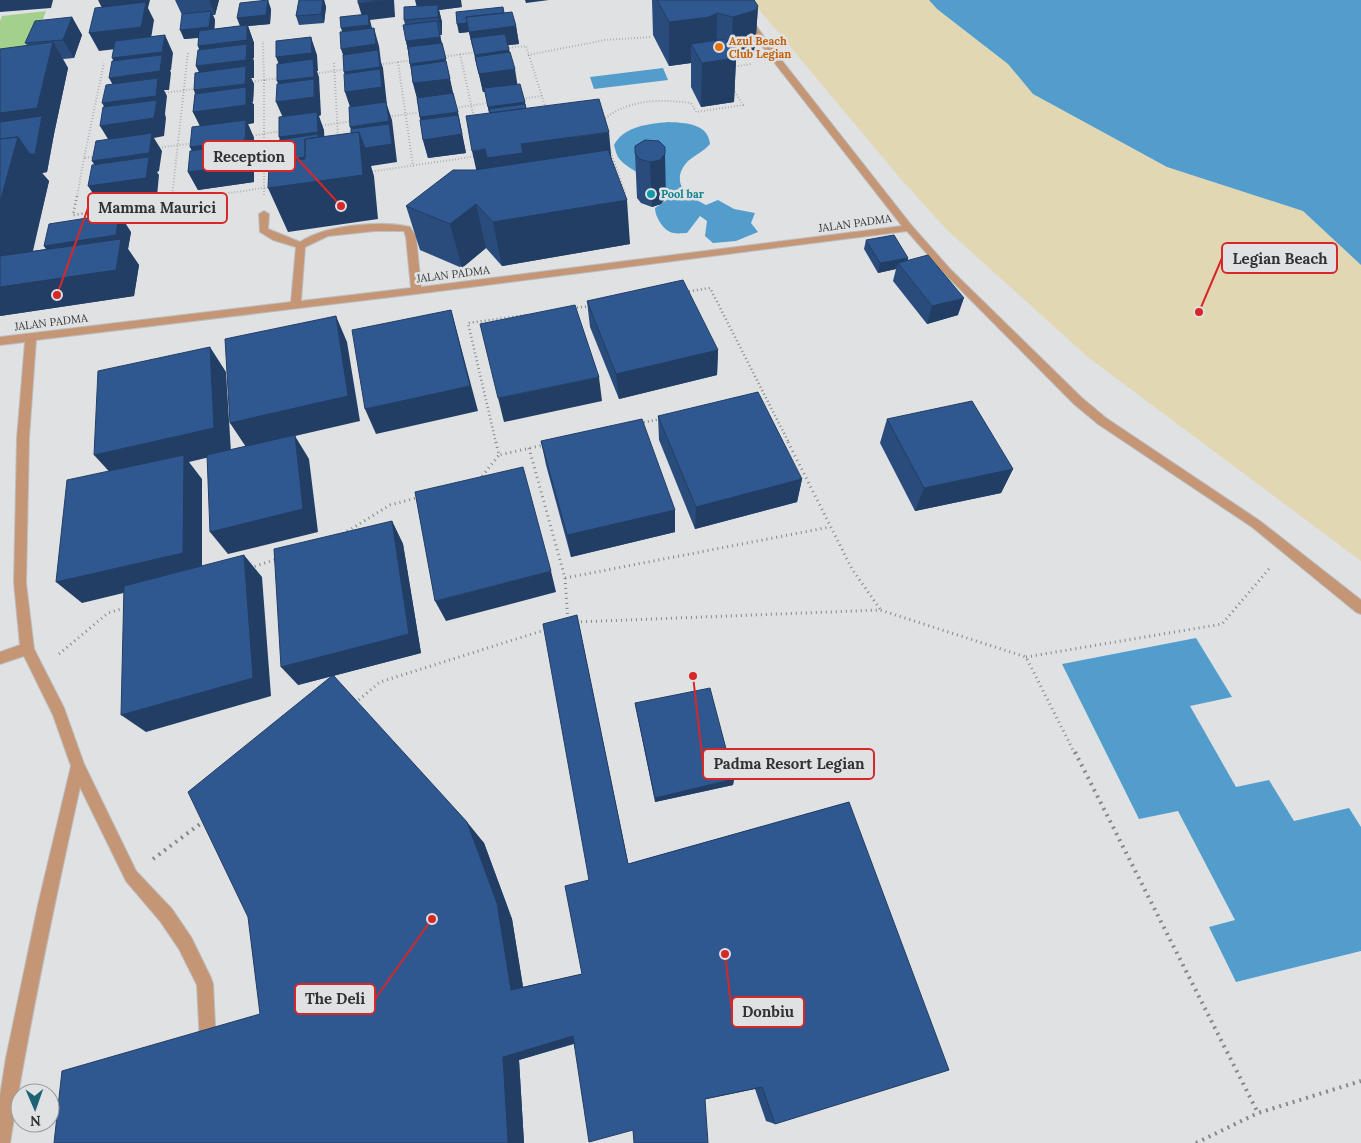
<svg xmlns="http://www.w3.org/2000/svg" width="1361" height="1143" font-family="Lora,serif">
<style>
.green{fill:#a4d08e}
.sand{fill:#e1d7b3}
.water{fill:#529dcc}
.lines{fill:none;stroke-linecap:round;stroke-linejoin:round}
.minor-casing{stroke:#bcbec0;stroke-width:2}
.path-far3{stroke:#868788;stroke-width:2;stroke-dasharray:0.5 2.5;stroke-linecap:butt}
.path-far2{stroke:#868788;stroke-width:2.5;stroke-dasharray:1 3;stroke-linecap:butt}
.path-far1{stroke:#868788;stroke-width:3;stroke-dasharray:1 4;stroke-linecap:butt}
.path{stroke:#868788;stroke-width:4;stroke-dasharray:2 5;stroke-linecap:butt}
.minor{fill:#c59675;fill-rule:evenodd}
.wall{fill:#294c7c}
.shaded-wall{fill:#223e65}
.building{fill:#305890;stroke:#223e65}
.food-dot{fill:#e8710a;stroke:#dfe1e3;stroke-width:2}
.culture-dot{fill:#0f9aa8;stroke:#dfe1e3;stroke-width:2}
.labels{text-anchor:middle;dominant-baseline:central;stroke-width:5;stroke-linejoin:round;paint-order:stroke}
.far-food-label{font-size:11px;font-weight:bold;fill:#c56008;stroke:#dfe1e3;text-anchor:start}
.far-culture-label{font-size:11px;font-weight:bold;fill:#0d838f;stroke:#dfe1e3;text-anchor:start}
.far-street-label{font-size:11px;fill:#323233;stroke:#dfe1e3}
.leader{fill:none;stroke:#d62828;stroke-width:2}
.callout-dot{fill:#d62828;stroke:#dfe1e3;stroke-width:2}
.callout{fill:#dfe1e3;stroke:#d62828;stroke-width:2}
.callout-label{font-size:15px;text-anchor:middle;font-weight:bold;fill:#323233}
</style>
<rect width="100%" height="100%" fill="#dfe1e3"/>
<path class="green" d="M46,11L28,59L0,62V21L2,16Z"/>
<path class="sand" d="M751,0H929L937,9L1008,64L1033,94L1167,167L1303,211L1361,265V561L1089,358L946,229L901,179Z"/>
<path class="water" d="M929,0H1361V265L1303,211L1167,167L1033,94L1008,64L937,9Z
M663,68L668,80L594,89L590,77Z
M668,122C685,123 708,123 710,144C703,152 695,155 688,161C684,165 681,170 680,175C678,192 693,198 706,205L718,200L734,209L755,213L751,223L758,232L736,241L713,243L705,236L707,221L700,216L687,233C683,233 678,234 674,233C664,232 655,217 655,208L668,199V191C656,178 628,172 618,157C616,154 615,148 614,145C624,126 648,124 668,122Z
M1196,638L1232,697L1190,706L1236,787L1269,780L1294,821L1349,808L1361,827V951L1236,982L1209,927L1235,920L1178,811L1139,819L1062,664Z"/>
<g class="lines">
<g class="minor-casing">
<path id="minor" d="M729,0H737L776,53L912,226L950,269L1082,398L1106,418L1260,521L1361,600V614L1356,612L1252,527L1098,424L1074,404L944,273L907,231L416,294L36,340L29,438L26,583L34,649L64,708L84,764L136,871L172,909L191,937L211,978L213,984L216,1044L214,1050L208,1052L202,1050L200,1044L197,985L179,949L160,921L126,881L80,787C54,905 29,1023 10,1143H0V1096L6,1058L38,905L71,766L53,715L24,656L0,664V652L20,645L14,583L17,438L25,342L0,345V337L291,302L296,247L273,240L260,232L259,214L264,211L269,214L268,229L300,242C325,225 381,220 410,227L416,237L421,287L902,226L770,57ZM375,231H404L406,237L411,288L301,301L305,247L328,236Z"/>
</g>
<path class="path-far3" d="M506,48L526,46L546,109
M460,54L474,118
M528,55L605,40L651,37
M442,57L478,52
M398,62L413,166
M334,63L338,137
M377,65L413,60
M732,67L751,64
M313,74L347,69
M249,82L264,80L263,41
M162,93L196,89
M520,99L542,96
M453,108L489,103
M386,117L422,112
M603,120C629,99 659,99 691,103L696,112L743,105L733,89
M319,126L353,121
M250,136L281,131
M156,148L194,143
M610,150L625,193
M95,157L84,158L104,63
M369,172L477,156
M271,187L264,188V80L280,78
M77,197L84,158
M172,197L188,52
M202,197L264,188V195"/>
<path class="path-far2" d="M77,196L73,215L172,201L173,196
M172,201L210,196
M685,292L710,288L789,443
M573,308L592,306
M640,423L661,419
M496,443L468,323L527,315"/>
<path class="path-far1" d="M496,442L499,455L544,445
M788,442L852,569L880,609
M529,448L565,578L830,527
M479,480L499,455
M343,534L390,505L420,497
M250,568L277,559
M565,578L568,622
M576,622L880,610L1026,657L1075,754
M59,654L108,613L127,607
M1026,657L1222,624L1269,569
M355,703L380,682L548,629"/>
<path class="path" d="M1075,752L1258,1113L1361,1081
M153,859L204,821
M1196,1143L1258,1113"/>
<use href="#minor" class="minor"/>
</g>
<path class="wall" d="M175,0H219L215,15H213L215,20L214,29L240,26L237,18L271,9L270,24L248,26L254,43V58H253L254,62V78H251L254,84L253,102H252L254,105V123L248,124L254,138V158H252L254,161V182L198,190L188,172L192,150L190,147L200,126L193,112L195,94L194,90L199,72L196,66L199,49L198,46V38L184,39L182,15Z
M299,0H324L326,7L324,23L299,25L296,16Z
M652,0H754L758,6L755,50L753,54L736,59L734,102L701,107L691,87V63L669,66L653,35Z
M404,7H462L439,10L442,22V35H440L466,153L428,158L423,140L417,98L413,83L408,51L406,41L405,25L404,20Z
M456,12L504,13L516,26L519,44L508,45L517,84L526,108L611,159L630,244L502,266L486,248L462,268L420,250L406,206L476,170L489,113L485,92H483L469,32L459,33Z
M72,17L82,35L74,58L63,59L68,68L54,134L47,172L42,173L49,181L33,251L46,249L44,246L131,232L128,249L139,265L134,296L0,316L27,45L25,43Z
M645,140L666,198L661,204L652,207L641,203L637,198L635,153Z
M866,240L908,258V261L958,315L927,324L893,281L896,269L878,273L864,249Z
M587,301L718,350L717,375L619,399L590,327Z
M658,416L802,479L797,502L695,529L659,440Z
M887,419L1013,469L1001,493L915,511L880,443Z
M541,441L675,510V532L571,557L546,465Z
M392,521L403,544L421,653L333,676L484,843L512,919L523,987L582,974L589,880L577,615L628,864L849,802L775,1124L766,1121L755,1089L705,1099L633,1130L574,1044L519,1060L524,1143H54L260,1014L332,676L298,685Z
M635,703L734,779L733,785L655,802Z"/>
<path class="shaded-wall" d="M0,0H53L51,8L0,12Z
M98,0H150L148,8L154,20L150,45L99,51L89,33L107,18Z
M209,0H219L215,15Z
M268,0L271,9L270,24L248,26L254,43V58H253L254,62V78H251L254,84L253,102H252L254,105V123L248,124L254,138V158H252L254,161V182L198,190L188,172L199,165L190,147L202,130L193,112L203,108L194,90L205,84L196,66L206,64L198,46L241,27L237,18Z
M323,0H324L326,7L324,23L321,14Z
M384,0H394L395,17L370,20L373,32L347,46L341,28L363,20L358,3Z
M415,0H461L462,7L439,10L442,22V35L438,17L418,12Z
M525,0H549L526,3Z
M758,6L755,50L753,54L736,59L734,102L701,107L702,63L731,59L733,17Z
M211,11L215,20L214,36L184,39L180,30Z
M717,13L716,57L691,44V63L669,66V22Z
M72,17L82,35L74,58L63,40Z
M437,21L444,54L410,59L406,41Z
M467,23L469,32L459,33L457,24Z
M516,26L519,44L474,49L471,38L473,50L469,32Z
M374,28L379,46L381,62L383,68L387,105L392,120L397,162L371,166L374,176L378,219L288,232L268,188L357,145L350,127L351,110L345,92L350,90L344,72L347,67L341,49Z
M165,35L173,53L171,70H170L171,73L169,90H164L167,96L165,114L166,118L164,136L154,138L162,151L159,171L157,172L159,175L157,196L100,204L88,186L104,179L92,161L111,144L100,126L113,121L102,103L119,96L109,78L122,76L112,58Z
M311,37L317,55L318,71H317L319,77L321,115L319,116L324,130L325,150L287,179L279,161L286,155L279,137L284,120L276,102L284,99L277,81L283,75L276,57Z
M53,42L68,68L54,134L47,172L42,173L49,181L30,261L0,266V113Z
M442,43L454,97L418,102L413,83L415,82L410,64Z
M509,50L512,68L475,57L478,73L475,55Z
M515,69L518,88L483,92L479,74Z
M525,102L528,120L492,125L488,107Z
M458,112L466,153L428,158L423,140L425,136L420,117Z
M609,132L613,176L482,196L472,151Z
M665,154L666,198L661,204L652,207L650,162Z
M627,200L630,244L502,266L493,222Z
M476,204L486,248L462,268L450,224Z
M119,213L131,232L128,249L139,265L134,296L0,316V287L57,264L44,246Z
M908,258L906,267L898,263L896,269L878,273L880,263Z
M964,298L958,315L927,324L932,306Z
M451,310L458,336L478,411L376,434L365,409Z
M336,316L347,342L360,421L295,436L309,459L318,532L228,554L210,532L246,447L230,423Z
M210,347L226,372L231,452L189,462L202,479V574L82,603L56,582L116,479L94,455Z
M718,350L717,375L619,399L616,374Z
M599,377L602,401L504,422L498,398Z
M1013,469L1001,493L915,511L924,488Z
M802,479L797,502L695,529L696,507Z
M675,510V532L571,557L567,535Z
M392,521L403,544L421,653L298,685L281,667Z
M244,555L262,577L271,696L146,732L121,715Z
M551,571L556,592L446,621L435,601Z
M577,615L584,649L632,882L628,864Z
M734,779L733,785L655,802V798Z
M467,822L484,843L512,919L525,999L511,990Z
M573,1036L582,1041L519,1060L524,1143H508L503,1057Z"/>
<path class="building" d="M268,0L266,15L237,18L240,3Z
M299,0H323L321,14L296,16Z
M358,0H384L358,3Z
M657,0H754L758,6L756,10L733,17L717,13L709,17L669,22Z
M146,2L141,27L89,33L95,8Z
M438,5V17L404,20V7Z
M503,7L504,13L466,17L467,23L457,24L456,12Z
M211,11L209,27L180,30L182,14Z
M512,12L516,26L469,32L466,17Z
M368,14L369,25L341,28L340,17Z
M72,17L63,40L25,43L35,21Z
M437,21L440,37L406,41L403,25Z
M247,25V40L198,46L199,31Z
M374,28L376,44L341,49L340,32Z
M505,34L509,50L475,55L471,38Z
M165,35L162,52L112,58L115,41Z
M311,37L312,53L276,57V41Z
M725,39L736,58L702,63L691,44Z
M53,42L37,108L0,113V49Z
M442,43L446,59L410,64L408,47Z
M247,44L246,60L196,66L198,50Z
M378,50L380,67L344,72L343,55Z
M510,52L515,69L479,74L475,57Z
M162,55L160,71L109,78L112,61Z
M313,59L314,77L277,81V64Z
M446,61L450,79L413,83L411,66Z
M246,66L245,84L194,90L195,73Z
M380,69L382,87L345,92L344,74Z
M158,78L156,96L102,103L106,85Z
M314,79V97L276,102L277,84Z
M520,84L525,102L488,107L484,88Z
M246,87V105L193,112L195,94Z
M453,93L458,112L420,117L417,98Z
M599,99L609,132L521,144L523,153L487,158L485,149L472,151L466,116Z
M157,100L154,118L100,126L103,107Z
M386,102L389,121L350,127L349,107Z
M525,104L526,108L490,113L489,109Z
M317,112L318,132L279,137V117Z
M458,115L462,134L423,140L420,120Z
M42,116L35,154H30L18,137L0,139V122Z
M246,120L245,140L190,147L192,127Z
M389,124L392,144L365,148L359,132L351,133V129Z
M359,132L363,175L268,188L269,164L305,159V139Z
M152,133L149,153L92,161L96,141Z
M318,134V137L305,139V157L279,161V140Z
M18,137L0,202V139Z
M645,140L659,141L665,147V154L660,160L650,162L639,159L635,153V146Z
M246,143L245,164L188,172L190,151Z
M608,150L627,200L493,222L476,204L450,224L406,206L453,170H475Z
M149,157L146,178L88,186L92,165Z
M119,213L116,235L44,246L49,224Z
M894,235L908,258L880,263L866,240Z
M121,239L116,270L0,287V256Z
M928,255L964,298L932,306L898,263Z
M683,280L718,350L616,374L587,301Z
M575,305L599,377L498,398L480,324Z
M451,310L470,386L365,409L352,330Z
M336,316L348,396L230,423L225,339Z
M210,347L214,428L94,455L98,371Z
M758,392L802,479L696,507L658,416Z
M972,401L1013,469L924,488L887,419Z
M642,419L675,510L567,535L541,441Z
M295,435L303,509L210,532L207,455Z
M184,455L183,553L56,582L67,480Z
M523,467L551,571L435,601L415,492Z
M392,521L409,634L281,667L274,549Z
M244,555L253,678L121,715L124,586Z
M577,615L628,864L849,802L949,1070L775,1124L762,1087L705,1099L708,1143H634L633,1130L589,1142L573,1036L503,1057L508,1143H54L62,1071L260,1014L248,917L188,792L333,675L467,822L497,903L511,990L582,974L565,886L589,880L543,624Z
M710,688L734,779L655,798L635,703Z"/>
<circle class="food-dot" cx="719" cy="47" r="5"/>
<circle class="culture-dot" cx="651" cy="194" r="5"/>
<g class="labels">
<g class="far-food-label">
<text x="729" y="41">Azul Beach<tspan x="729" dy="13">Club Legian</tspan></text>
</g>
<g class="far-culture-label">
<text x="661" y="194">Pool bar</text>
</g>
<g class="far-street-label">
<text transform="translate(855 223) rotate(-8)">JALAN PADMA</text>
<text transform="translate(453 274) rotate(-7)">JALAN PADMA</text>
<text transform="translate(51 322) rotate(-7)">JALAN PADMA</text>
</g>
</g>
<path class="leader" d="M341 206L295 156M57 295L88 208M1199 312L1222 258M693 676L703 764M432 919L375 999M725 954L732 1012"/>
<g class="callout-dot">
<circle cx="341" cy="206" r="5"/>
<circle cx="57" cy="295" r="5"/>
<circle cx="1199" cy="312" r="5"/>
<circle cx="693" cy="676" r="5"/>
<circle cx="432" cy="919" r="5"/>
<circle cx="725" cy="954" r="5"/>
</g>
<g class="callout">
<rect x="203" y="141" width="92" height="30" rx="5"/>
<rect x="88" y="193" width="139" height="30" rx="5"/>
<rect x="1222" y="243" width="115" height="30" rx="5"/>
<rect x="703" y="749" width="171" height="30" rx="5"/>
<rect x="295" y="984" width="80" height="30" rx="5"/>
<rect x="732" y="997" width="72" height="30" rx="5"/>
</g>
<g class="callout-label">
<text x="249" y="162">Reception</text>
<text x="157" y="213">Mamma Maurici</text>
<text x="1280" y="264">Legian Beach</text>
<text x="789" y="769">Padma Resort Legian</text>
<text x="335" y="1004">The Deli</text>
<text x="768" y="1017">Donbiu</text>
</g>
<g transform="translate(35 1108) rotate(178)"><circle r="24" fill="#dfe1e3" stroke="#9a9b9d"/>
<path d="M0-4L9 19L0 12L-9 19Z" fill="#1c6373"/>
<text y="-8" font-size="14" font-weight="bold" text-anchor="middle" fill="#323233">N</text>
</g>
</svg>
